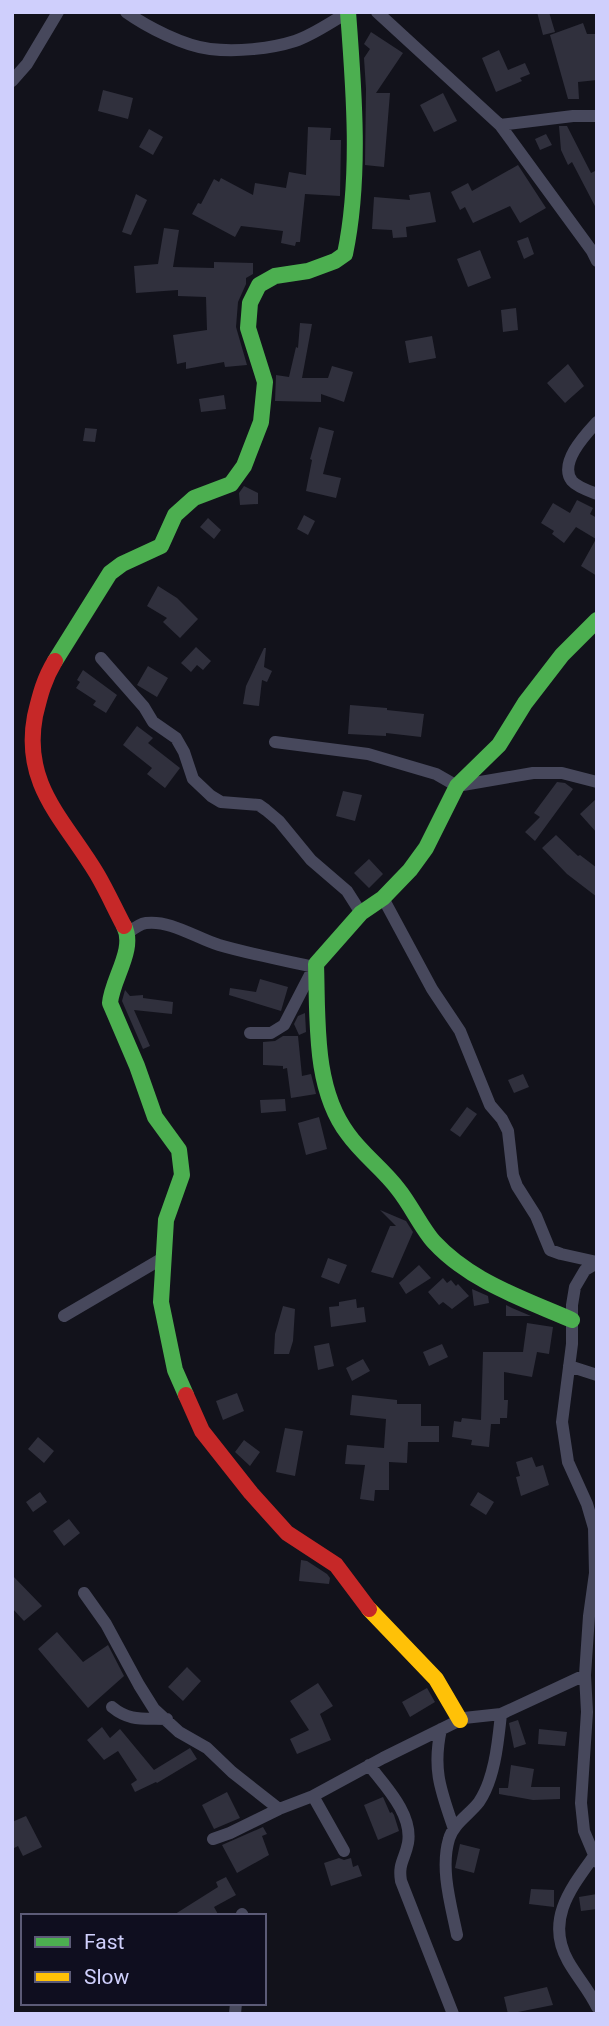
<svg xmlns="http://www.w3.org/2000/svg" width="609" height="2026" font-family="Roboto,sans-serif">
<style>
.building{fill:#30303d}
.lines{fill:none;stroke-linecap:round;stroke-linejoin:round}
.street{stroke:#47485c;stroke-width:12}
.fast{stroke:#4caf50;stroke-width:16}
.slow{stroke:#ffc107;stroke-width:16}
.jam{stroke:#c62828;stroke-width:16}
</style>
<rect width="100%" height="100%" fill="#12121b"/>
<path class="building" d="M537,12H549L555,32L543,35Z
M583,23L587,34H597V80L578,82L579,99H568L550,35Z
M371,32L403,53L376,93H390L384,167L365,165L366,89L364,58L370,49L364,44Z
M499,50L508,70L525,63L530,74L520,78L522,81L496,92L482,58Z
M103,90L133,98L128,119L98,111Z
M443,93L457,121L434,132L420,105Z
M559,126H567L591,173L597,170V210L572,162L568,165L561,150Z
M308,127L331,128L330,140H341L340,196L305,194L300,242H296L295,246L281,243L283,231L241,226L235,237L192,214L198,203L201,204L214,179L219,182L221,178L253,195L255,183L286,188L289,172L306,175Z
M149,129L163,137L153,155L139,147Z
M546,134L552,145L540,150L535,139Z
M518,165L546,208L520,223L510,206L473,223L465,207L460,210L451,192L468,183L472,191Z
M430,192L436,222L406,227L407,237L393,238L392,230L372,229L374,197L410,200L409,195Z
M136,194L147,200L131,235L122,232Z
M164,228L179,230L173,267L214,268V262L253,263V274L246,278V284L238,302L236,327L247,365L225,367L224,362L186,369V362L177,364L173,335L207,330L206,297L178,296V290L136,293L134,266L158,264Z
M528,237L534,254L524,259L517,241Z
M480,250L491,278L468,287L457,259Z
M516,308L518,330L503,332L501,310Z
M300,323L312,324L302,378H328L332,366L353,372L344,402L321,394V402L275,401L276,375L289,377L296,347L298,348Z
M432,336L436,358L409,363L405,341Z
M568,364L584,386L565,403L547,383Z
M224,395L226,409L201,412L199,399Z
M319,427L334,431L323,474L341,478L336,498L306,491L312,460L310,459Z
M85,428L97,429L95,442L83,441Z
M244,486L258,493V504L240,505L239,493Z
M577,500L593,508L590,514L597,518V576L581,566L596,539L576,527L564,543L552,534L554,531L541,523L553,503L570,513Z
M304,515L315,521L308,535L297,529Z
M208,518L221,530L214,539L200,527Z
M158,586L177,598L198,619L180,638L163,622L167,618L147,606Z
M196,647L211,661L203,670L197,665L191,672L181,663Z
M264,648H266L264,667L272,671L267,682L262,680L259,706L243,704L246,686Z
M148,666L168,678L157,697L137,685Z
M83,670L117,695L106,713L93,705L96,701L76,688L80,682L77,680Z
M350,705L387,708V710L424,714L421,737L386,733V736L348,734Z
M137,726L153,738L148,743L180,768L165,788L147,774L152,768L123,745Z
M557,782L565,783L573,789L535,841L525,832L540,817L534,813Z
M343,791L362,795L355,821L336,816Z
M597,798V833L580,814Z
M556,835L578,856L580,855L597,868V897L567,874L542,848Z
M369,859L383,874L369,888L354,873Z
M260,979L288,987L281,1011L229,995L230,988L256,992Z
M125,990L130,996L143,995V998L173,1002L172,1014L134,1010L150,1046L143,1049L122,1001Z
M305,1013L306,1032L299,1035L294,1024L298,1016Z
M283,1036H298L302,1076L311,1074L316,1094L291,1098L287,1068L283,1069V1066L263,1065V1042L275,1041Z
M523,1074L529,1087L514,1093L508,1080Z
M285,1099L286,1111L261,1113L260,1100Z
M467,1107L477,1114L460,1137L450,1130Z
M319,1117L327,1149L306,1155L298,1123Z
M380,1210L406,1221L413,1232L393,1278L371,1272L390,1226H396Z
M328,1258L347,1265L339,1284L321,1277Z
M419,1265L431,1278L406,1294L399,1283Z
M443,1278L447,1283L451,1280L456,1286L458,1284L469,1296L452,1309L443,1302L439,1305L428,1292Z
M472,1289L488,1296L489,1303L474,1306Z
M356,1299L357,1308L364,1307L366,1322L331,1327L329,1307L339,1306V1302Z
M506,1305L512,1308L531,1316H506Z
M283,1306L295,1309L293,1341L289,1354H274L275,1334Z
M527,1323L553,1327L549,1354L537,1352L532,1377L504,1372V1400H508L507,1418H500V1424H491L489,1447L471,1445L472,1440L452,1437L454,1421L461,1422L462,1418L481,1420L483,1352H523Z
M329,1343L334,1366L318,1370L314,1346Z
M442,1344L448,1357L429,1366L423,1352Z
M363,1359L370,1371L352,1381L346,1368Z
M237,1393L244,1411L223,1420L216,1401Z
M352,1395L397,1400V1404H421V1426H439V1442H408L407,1463L389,1462V1490H375L374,1501L360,1499L365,1465L345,1464L347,1445L384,1448L386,1419L350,1415Z
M285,1428L303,1431L295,1476L276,1472Z
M38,1437L54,1451L44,1463L28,1449Z
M244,1440L260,1452L250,1466L235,1452Z
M532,1457L536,1467L543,1465L549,1485L521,1496L516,1477L520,1476L516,1462Z
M40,1492L47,1502L33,1512L26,1502Z
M478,1492L494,1502L486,1515L470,1505Z
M69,1519L80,1533L64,1546L53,1531Z
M301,1560L307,1561L327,1574L330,1578L329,1584L299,1581Z
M12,1575L42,1606L24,1621L12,1608Z
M57,1632L83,1662L108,1645L124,1676L88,1708L38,1649Z
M187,1667L201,1681L183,1701L168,1687Z
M318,1683L333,1706L320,1714L331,1740L297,1754L290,1739L309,1730L290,1701Z
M427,1688L435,1702L410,1717L402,1702Z
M518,1720L526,1744L514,1748L509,1723Z
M102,1727L110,1738L120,1729L154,1770L190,1748L197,1759L157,1783L156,1782L135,1792L131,1784L137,1780L118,1751L104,1760L87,1740Z
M539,1729L567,1732L565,1746L538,1744Z
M511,1765L534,1769L531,1787H560V1799L533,1800L499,1794V1788H508Z
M227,1792L240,1818L214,1829L202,1805Z
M383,1797L390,1813L392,1812L394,1815L399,1831L378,1840L364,1805Z
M26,1816L42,1847L23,1856L18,1846L12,1849V1822Z
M263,1827L267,1834L262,1836L269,1855L237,1873L222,1845Z
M460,1844L480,1849L474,1873L455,1868Z
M339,1858L344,1860L351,1858L353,1867L358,1865L362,1876L331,1886L324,1863Z
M226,1877L236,1895L214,1907L219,1916H172L218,1887L216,1882Z
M531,1889L554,1890V1907L529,1904Z
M597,1894V1909L581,1911L579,1897Z
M547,1987L553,2005L508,2014L504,1997Z"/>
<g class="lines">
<path class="street" d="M126,12C147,27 184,46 210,49C236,52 270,49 295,41C313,35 331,22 347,13
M377,12L500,125L592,251L597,261
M12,81L27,64L58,12
M500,125L573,116H597
M597,422C586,434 558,463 572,481C577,487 589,491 597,494
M101,658L144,707L153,722L176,738L184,752L193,779L211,796L221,802L259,805L266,810L279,821L311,860L347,891L361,913
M275,742L368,754L436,774L457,786L533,773H562L597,782
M383,898L432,989L460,1031L490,1105L502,1119L508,1131L513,1175L517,1186L536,1216L550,1250L561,1254L597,1262
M128,933C133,929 139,924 146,923C171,920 196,938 219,945C250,954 282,960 314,967
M250,1033H271L284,1025L314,967
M597,1263L585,1270L575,1287L572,1305V1344L562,1422L568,1462L587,1504L594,1528L595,1573L589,1616L585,1675L587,1712L581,1803L584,1831L597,1862
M64,1316L163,1258
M569,1366L597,1375
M84,1593L106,1624L139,1685L154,1709L179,1732L207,1748L232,1772L279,1809
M112,1707C130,1722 144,1718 167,1719
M441,1729C432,1770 441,1791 454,1829
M369,1765C385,1786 413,1814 408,1843C405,1859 398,1863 401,1881L453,2014
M313,1796L344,1851
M213,1839L230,1833L279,1809L313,1796L383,1758L464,1718L501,1714L585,1675
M594,1856C571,1888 545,1920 568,1961C577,1977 589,1990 597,2007
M242,1914L243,1916
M457,1935C451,1905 440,1869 449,1839C453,1824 470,1814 479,1802C495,1778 498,1742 501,1714
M235,2014L236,2003"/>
<path class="fast" d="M55,661L110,573L122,564L161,546L175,515L194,498L231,484L244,466L261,422L265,382L248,328L250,303L259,285L275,276L308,271L335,261L345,254C361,178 354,90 348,12
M124,926C136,949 112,979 110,1003L137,1066L155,1117L179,1150L182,1175L166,1220L161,1302L175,1370L186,1395
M572,1320C524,1299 471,1282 434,1242C422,1229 411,1205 398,1189C383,1169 362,1154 348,1134C313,1088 318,1019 316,964L361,913L383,898L410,870L426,848L457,786L499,745L525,703L562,655L597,620"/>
<path class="slow" d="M369,1609L436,1679L460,1720"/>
<path class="jam" d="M55,661C44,679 40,695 35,716C22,785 64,819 97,874C107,891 115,909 124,926
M186,1395L202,1431L251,1493L287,1533L336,1565L369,1609"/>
</g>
<rect width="609" height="2026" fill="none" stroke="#cfcffc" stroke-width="28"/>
<rect x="21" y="1914" width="245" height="91" fill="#0f0e1f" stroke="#5c5b77" stroke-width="2"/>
<rect x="35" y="1937" width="35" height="10" fill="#4caf50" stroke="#5c5b77" stroke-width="2"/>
<text x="84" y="1949" font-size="21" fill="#cfcffc">Fast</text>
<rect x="35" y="1972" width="35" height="10" fill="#ffc107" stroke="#5c5b77" stroke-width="2"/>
<text x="84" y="1984" font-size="21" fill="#cfcffc">Slow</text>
</svg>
